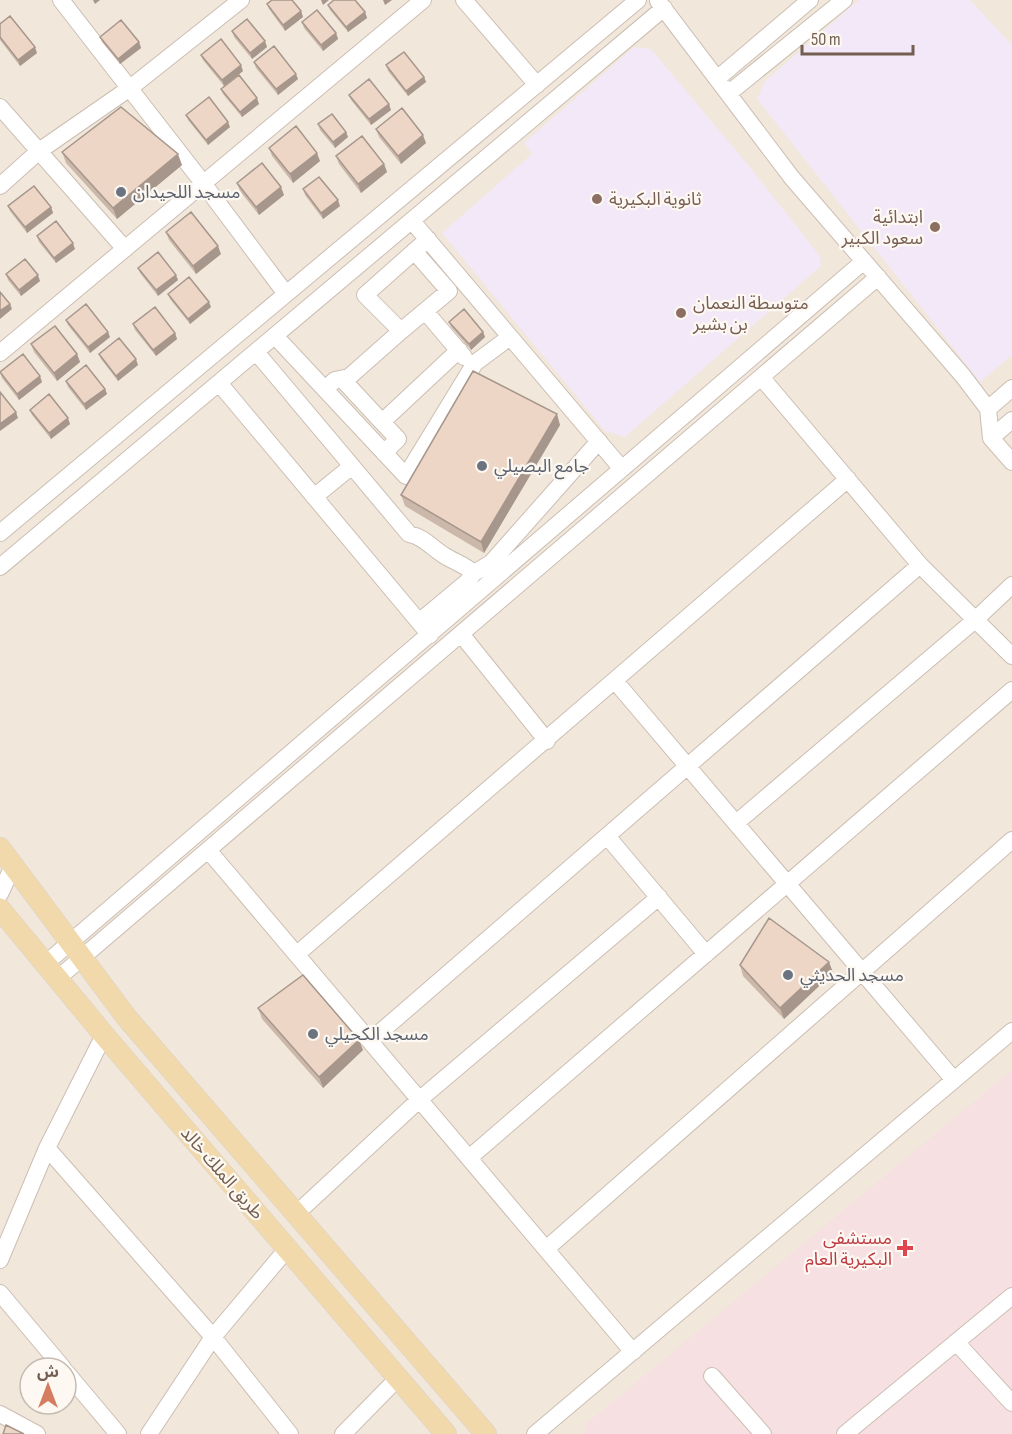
<svg xmlns="http://www.w3.org/2000/svg" width="1012" height="1434" font-family="'Sofia Sans Condensed','Noto Sans Arabic',sans-serif">
<style>
.residential{fill:#f1e7db;fill-rule:evenodd}
.education{fill:#f2e8f7}
.medical{fill:#f7e0e2}
.lines{fill:none;stroke-linecap:round;stroke-linejoin:round}
.minor-casing{stroke:#ccbeb2;stroke-width:18}
.major-casing{stroke:#d8d2ce;stroke-width:22}
.minor{stroke:#fff;stroke-width:16}
.major{stroke:#f1d9ac;stroke-width:21}
.wall{fill:#ccb8aa}
.shaded-wall{fill:#a6968b}
.building{fill:#edd6c6;stroke:#a6968b;stroke-width:1.5}
.worship-dot{fill:#6b7280;stroke:#fdf9f2;stroke-width:2}
.education-dot{fill:#8d6e63;stroke:#fdf9f2;stroke-width:2}
.health-dot{fill:#e0444e;stroke:#fdf9f2;stroke-width:2}
.labels{text-anchor:middle;dominant-baseline:central;stroke-width:4.5;stroke-linejoin:round;paint-order:stroke}
.worship-label{font-size:18px;fill:#5b616d;stroke:#fdf9f2;text-anchor:start}
.education-label{font-size:18px;fill:#785e54;stroke:#fdf9f2;text-anchor:start}
.street-label{font-size:18px;fill:#735e51;stroke:#fdf9f2}
.health-label{font-size:18px;fill:#be3a42;stroke:#fdf9f2;text-anchor:end}
</style>
<rect width="100%" height="100%" fill="#faf5eb"/>
<path class="residential" d="M0,0H1012V1434H0ZM30,1368H66V1404H30Z"/>
<path class="education" d="M859,0H970L1012,45V355L980,382L757,99L765,81Z
M634,47L651,49L749,166L820,256L821,266L625,437L605,431L442,233L532,154L524,143Z"/>
<path class="medical" d="M1012,1070V1434H585V1425Z"/>
<g class="lines">
<g class="minor-casing">
<path id="minor" d="M61,0L203,183L286,294
M464,0L537,85
M658,1L792,178L963,376L988,409L991,438L1012,462
M718,78L810,0
M729,93L844,0
M0,107L125,249
M0,186L39,151L130,88L241,0
M412,221L622,469
M425,311L464,357
M401,331L449,291L414,251
M275,336L406,476L475,363L510,337
M256,352L409,534C424,537 432,548 445,556C455,562 465,565 474,573L491,563L599,441
M0,353L423,0
M761,377L920,565L1012,656
M342,379L382,422L459,350
M219,383L430,635
M325,389L335,380L349,377L401,331L365,295L428,239
M988,409L1012,388
M382,422L398,439L384,453
M991,438L1012,420
M314,497L352,466
M0,533L638,0
M0,567L664,8
M419,622L467,582L474,573
M461,634L547,741
M615,681L954,1080
M736,823L975,620L1012,585
M607,836L706,954
M208,850L633,1352
M0,894L13,866
M297,954L848,479
M45,964L864,261
M57,979L878,277
M370,1041L920,565
M47,1148L213,1337L290,1434
M469,1158L1012,690
M296,1214L419,1100L659,897
M546,1249L1012,840
M0,1260L47,1148L104,1035
M0,1293L63,1368
M956,1342L1012,1403
M66,1372L118,1434
M712,1376L763,1434
M0,1414L37,1434
M149,1434L213,1337L287,1249
M343,1434L398,1378
M535,1434L1012,1031
M845,1434L1012,1296"/>
</g>
<g class="major-casing">
<path id="major" d="M0,848L127,1018L486,1434
M0,909L104,1035L446,1434"/>
</g>
<use href="#minor" class="minor"/>
<use href="#major" class="major"/>
</g>
<path class="wall" d="M267,4L301,11L303,17L285,31L269,9Z
M328,5L365,12L367,18L348,32L330,10Z
M302,22L336,33L338,39L323,51L304,28Z
M0,24L37,53L20,66L0,40Z
M232,31L267,47L252,59L234,37Z
M100,37L139,42L141,48L120,64L102,42Z
M201,55L243,71L224,86L203,60Z
M254,62L298,79L278,95L256,68Z
M386,65L424,77L426,82L408,96L388,71Z
M221,89L259,104L242,117L223,94Z
M349,95L391,110L371,125L351,100Z
M186,115L230,127L208,145L188,120Z
M318,124L346,132L348,137L335,148L320,130Z
M376,129L426,143L401,164L379,137Z
M269,148L320,161L293,183L272,156Z
M62,152L182,165L117,219L66,163Z
M336,156L384,164L387,172L361,193L339,164Z
M237,183L284,195L259,215L240,191Z
M303,189L340,206L323,219L305,195Z
M8,206L51,207L53,213L27,233L10,211Z
M166,232L221,254L196,274L169,240Z
M37,236L75,249L56,263L39,242Z
M138,268L178,280L158,296L140,273Z
M6,274L40,281L21,296L8,280Z
M168,294L211,307L190,324L170,299Z
M66,320L110,337L90,353L68,325Z
M449,322L483,332L485,337L471,350L451,327Z
M133,324L175,333L177,339L156,356L135,330Z
M31,344L77,354L80,362L57,381L34,352Z
M99,354L138,365L118,381L101,359Z
M0,372L42,382L19,400L2,378Z
M66,381L105,389L107,394L86,410L68,387Z
M30,410L70,424L51,439L32,415Z
M560,425L484,553L405,506L401,495Z
M829,962L833,973L784,1019L743,976L740,965Z
M258,1008L363,1050L323,1088L262,1019Z"/>
<path class="shaded-wall" d="M93,0H100L95,4Z
M321,0H329L323,5Z
M383,0H392L385,5Z
M301,11L303,17L285,31L283,25Z
M365,12L367,18L348,32L346,27Z
M336,33L338,39L323,51L321,45Z
M265,41L267,47L252,59L250,53Z
M139,42L141,48L120,64L118,59Z
M35,47L37,53L20,66L18,60Z
M241,65L243,71L224,86L222,80Z
M296,74L298,79L278,95L276,89Z
M424,77L426,82L408,96L406,91Z
M257,98L259,104L242,117L240,112Z
M389,104L391,110L371,125L369,119Z
M228,122L230,127L208,145L206,140Z
M346,132L348,137L335,148L333,142Z
M423,135L426,143L401,164L398,156Z
M317,153L320,161L293,183L290,174Z
M178,154L182,165L117,219L113,208Z
M384,164L387,172L361,193L358,184Z
M281,187L284,195L259,215L256,207Z
M338,200L340,206L323,219L321,213Z
M51,207L53,213L27,233L25,227Z
M73,243L75,249L56,263L54,258Z
M218,246L221,254L196,274L193,266Z
M38,275L40,281L21,296L19,290Z
M176,275L178,280L158,296L156,290Z
M209,302L211,307L190,324L188,319Z
M10,304L12,309L0,319V311Z
M108,332L110,337L90,353L88,347Z
M483,332L485,337L471,350L469,344Z
M175,333L177,339L156,356L153,350Z
M77,354L80,362L57,381L54,373Z
M136,359L138,365L118,381L116,376Z
M40,376L42,382L19,400L17,394Z
M105,389L107,394L86,410L84,404Z
M16,412L18,418L0,431V424Z
M557,414L560,425L484,553L481,542Z
M68,418L70,424L51,439L49,433Z
M829,962L833,973L784,1019L780,1008Z
M359,1040L363,1050L323,1088L319,1077Z"/>
<path class="building" d="M272,0H292L301,11L283,25L267,4Z
M334,0H355L365,12L346,27L328,5Z
M317,10L336,33L321,45L302,22Z
M10,16L35,47L18,60L0,37V24Z
M247,19L265,41L250,53L232,31Z
M121,20L139,42L118,59L100,37Z
M221,39L241,65L222,80L201,55Z
M274,46L296,74L276,89L254,62Z
M404,52L424,77L406,91L386,65Z
M239,75L257,98L240,112L221,89Z
M369,79L389,104L369,119L349,95Z
M209,97L228,122L206,140L186,115Z
M121,107L178,154L113,208L62,152Z
M402,108L423,135L398,156L376,129Z
M332,114L346,132L333,142L318,124Z
M296,126L317,153L290,174L269,148Z
M362,136L384,164L358,184L336,156Z
M262,163L281,187L256,207L237,183Z
M319,177L338,200L321,213L303,189Z
M34,186L51,207L25,227L8,206Z
M191,212L218,246L193,266L166,232Z
M56,221L73,243L54,258L37,236Z
M158,252L176,275L156,290L138,268Z
M25,259L38,275L19,290L6,274Z
M189,277L209,302L188,319L168,294Z
M0,292L10,304L0,311Z
M86,304L108,332L88,347L66,320Z
M155,307L175,333L153,350L133,324Z
M464,309L483,332L469,344L449,322Z
M55,326L77,354L54,373L31,344Z
M119,338L136,359L116,376L99,354Z
M23,354L40,376L17,394L0,372Z
M86,365L105,389L84,404L66,381Z
M473,371L557,414L481,542L401,495Z
M0,392L16,412L0,424Z
M49,394L68,418L49,433L30,410Z
M769,918L829,962L780,1008L740,965Z
M303,975L359,1040L319,1077L258,1008Z
M6,1425L24,1434H3Z"/>
<g class="worship-dot">
<circle cx="121" cy="192" r="6"/>
<circle cx="482" cy="466" r="6"/>
<circle cx="788" cy="975" r="6"/>
<circle cx="313" cy="1034" r="6"/>
</g>
<g class="education-dot">
<circle cx="597" cy="199" r="6"/>
<circle cx="935" cy="227" r="6"/>
<circle cx="681" cy="313" r="6"/>
</g>
<path class="health-dot" d="M902 1239h6v6h6v6h-6v6h-6v-6h-6v-6h6z"/>
<g class="labels">
<g class="worship-label">
<text x="133" y="192">مسجد اللحيدان</text>
<text x="494" y="466">جامع البصيلي</text>
<text x="800" y="975">مسجد الحديثي</text>
<text x="325" y="1034">مسجد الكحيلي</text>
</g>
<g class="education-label">
<text x="609" y="199">ثانوية البكيرية</text>
<text x="923" y="217" text-anchor="end">ابتدائية<tspan x="923" dy="21">سعود الكبير</tspan></text>
<text x="693" y="303">متوسطة النعمان<tspan x="693" dy="21">بن بشير</tspan></text>
</g>
<g class="street-label">
<text transform="translate(222 1173) rotate(49)">طريق الملك خالد</text>
</g>
<g class="health-label">
<text x="892" y="1238">مستشفى<tspan x="892" dy="21">البكيرية العام</tspan></text>
</g>
</g>
<g transform="translate(48 1386)"><circle r="28" fill="#fdf9f2" stroke="#c6bbb2" stroke-width="1.5"/>
<path d="M0-4.5L10 22L0 15L-10 22Z" fill="#d57d60"/>
<text y="-9" font-size="16" font-weight="bold" text-anchor="middle" fill="#735e51">ش</text>
</g>
<path d="M802 45v9h111v-9" fill="none" stroke="#735e51" stroke-width="3"/>
<text x="811" y="45" font-size="18" fill="#735e51" stroke="#fdf9f2" stroke-width="4.5" paint-order="stroke">50 m</text>
</svg>
